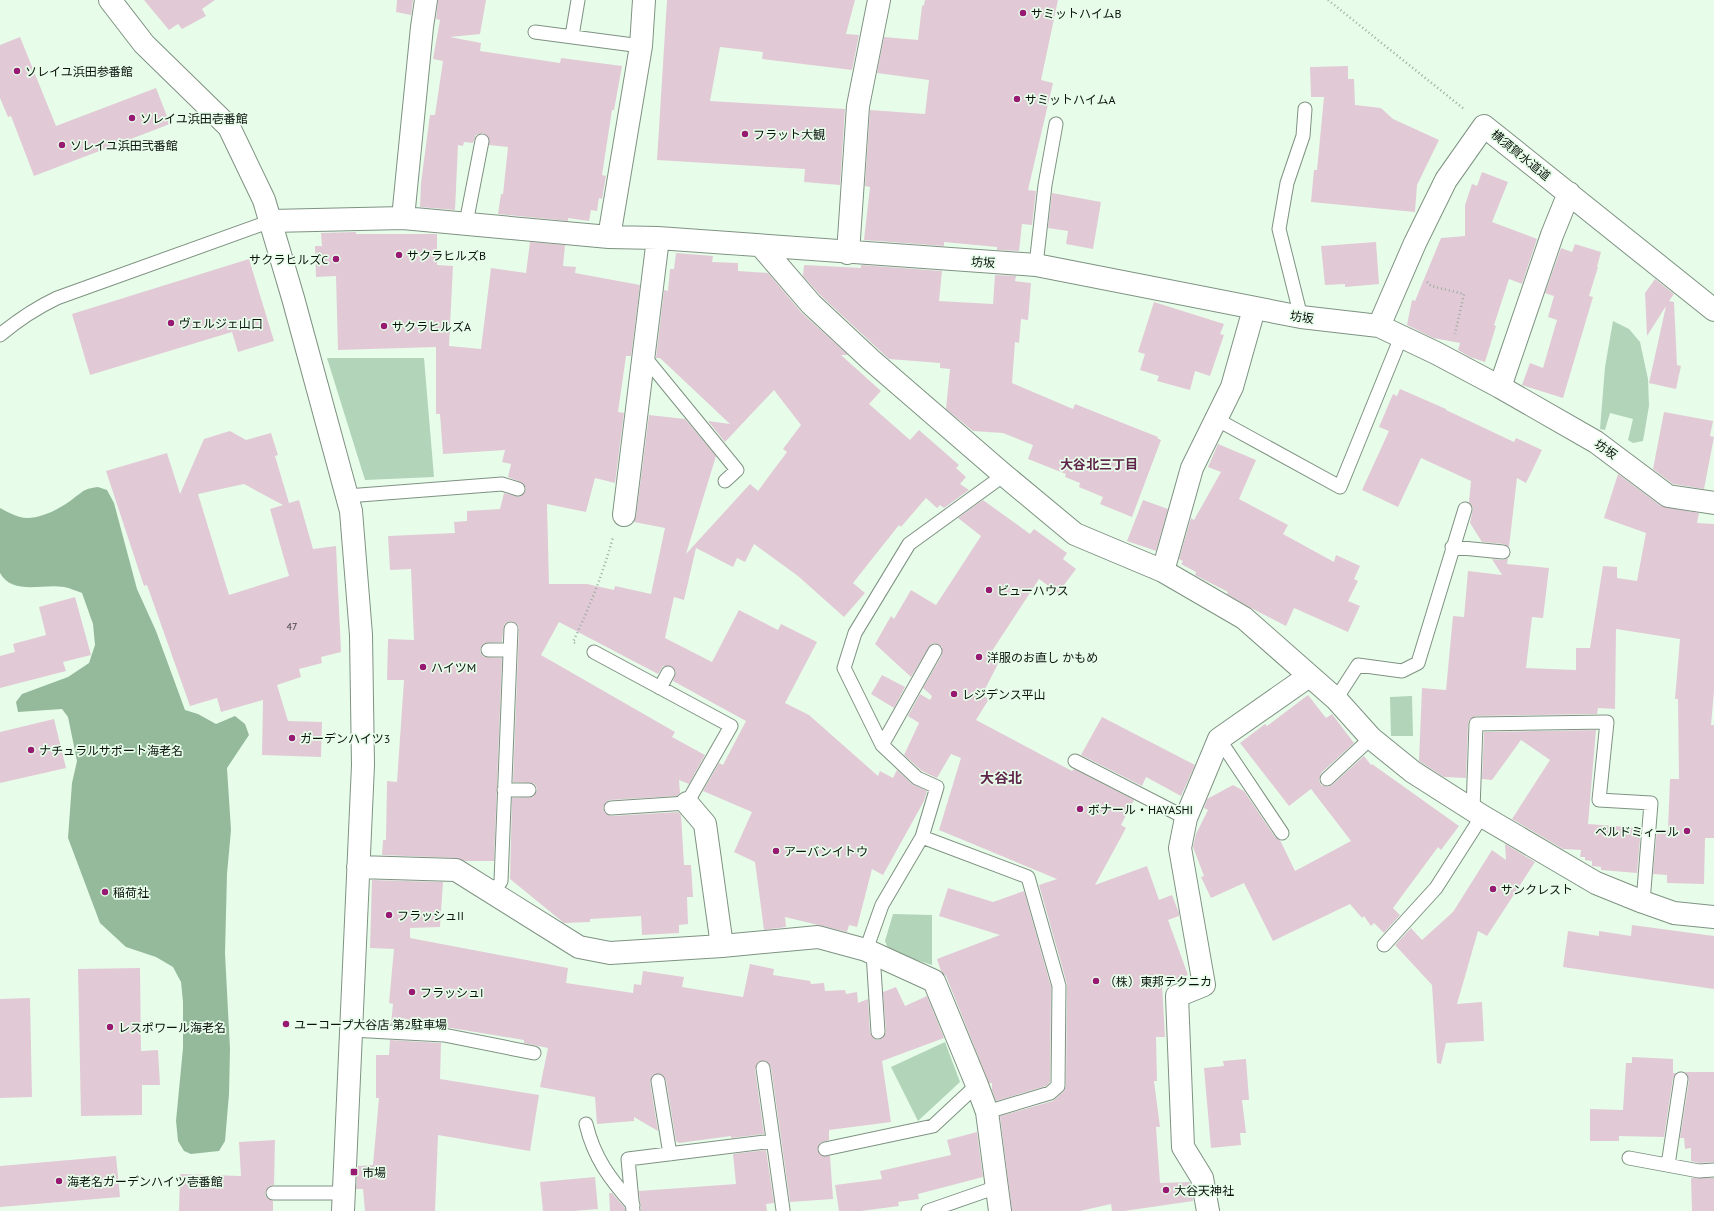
<svg xmlns="http://www.w3.org/2000/svg" width="1714" height="1211" font-family="'PT Sans','Noto Sans JP',sans-serif">
<style>
.green{fill:#b2d4b8}
.forest{fill:#95ba9b}
.building{fill:#e2c9d6;fill-rule:evenodd}
.lines{fill:none;stroke-linecap:round;stroke-linejoin:round}
.lane-casing{stroke:#7f9282;stroke-width:15}
.street-casing{stroke:#7f9282;stroke-width:24}
.path{stroke:#9cad9f;stroke-width:2.5;stroke-dasharray:1 3;stroke-linecap:butt}
.lane{stroke:#fff;stroke-width:13}
.street{stroke:#fff;stroke-width:22}
.poi-dot{fill:#981971;stroke:#e7fdea;stroke-width:1.5}
.labels{text-anchor:middle;dominant-baseline:central;stroke-width:3.5;stroke-linejoin:round;paint-order:stroke}
.number-label{font-size:10px;fill:#41403e}
.poi-label{font-size:12px;fill:#0b120c;stroke:#e7fdea;text-anchor:start}
.street-label{font-size:12px;fill:#0b120c;stroke:#e7fdea}
.neighbourhood-label{font-size:13px;font-weight:bold;fill:#60244a;stroke:#e7fdea}
.quarter-label{font-size:14px;font-weight:bold;fill:#60244a;stroke:#e7fdea}
</style>
<rect width="100%" height="100%" fill="#e7fdea"/>
<path class="green" d="M1613,321L1629,329L1640,342L1648,379L1649,406L1643,441L1633,443L1628,440L1633,419L1610,413L1605,430L1600,429L1605,367Z
M327,358H424L434,477L365,480Z
M1412,696L1413,736H1391L1390,697Z
M893,914L932,915V965L889,951L885,941Z
M945,1042L960,1082L918,1121L891,1067Z"/>
<path class="forest" d="M98,487L107,490L114,503L137,589L156,631L185,710L198,714L216,724L235,716L245,724L249,735L227,768L231,830L227,874L225,953L230,1049L229,1094L225,1141L219,1151L191,1154L184,1151L178,1141L176,1121L183,1048V1002L181,982L173,967L156,957L126,947L100,923L68,838L72,783L77,761L68,717L62,709L18,712L16,702L22,694L68,677L89,663L95,645L93,624L82,593C76,591 70,588 64,587C43,583 13,596 0,573V508C6,511 13,515 20,517C36,522 62,508 74,498C85,490 84,489 98,487Z"/>
<path class="building" d="M144,0H215L202,9L206,16L182,29L178,24L169,30Z
M397,0H413L411,15L396,12Z
M438,0H486L480,34L450,37L481,43L480,51L560,63L561,58L622,66L614,110H612L602,175L606,176L602,199L599,198L597,211L591,210L589,221L568,218V221L498,214L501,194H503L508,147L489,145V138L483,133L476,135L473,143L464,142L463,146L458,145L455,210L420,207L421,183L430,115H435L443,61L433,59L440,20L436,19Z
M667,0H855L846,34L859,35L852,70L762,59L763,52L720,47L710,101L845,109L840,185L804,182L805,169L657,160Z
M925,0H1058L1041,80L1053,83L1028,190L1036,191L1032,225L1022,224L1019,251L997,250V247L944,242V246L864,240L870,187L865,186L870,110L925,114L929,80L877,73L884,37L918,40L922,6L924,5Z
M20,37L56,126L156,88L170,124L34,176L11,116L8,117L0,98V45Z
M1348,66V79H1354L1355,105L1381,108L1393,119L1439,140L1417,185L1415,212L1311,202L1314,170H1317L1324,97H1311L1310,67Z
M1482,172L1508,182L1492,222L1537,239L1522,284L1509,279L1494,325L1496,326L1485,362L1470,357L1458,350L1460,343L1433,338L1407,325L1412,300L1415,301L1441,238L1465,236V205L1472,184L1477,186Z
M1052,193L1101,202L1093,249L1066,244L1068,231L1048,228Z
M356,232V234H437V265L453,266L449,346L481,349L491,268L526,273L530,242L565,245L563,266L576,267L575,273L640,285L631,356H626L618,412L624,413L615,483L595,478L586,512L547,504L549,584H587L614,590L615,586L651,594L665,528L634,522L636,517L649,415L685,419L716,456L686,554L750,484L758,491L787,452L783,449L801,425L774,390L725,442L708,421L730,424L660,358H656L664,290L668,291L670,269H674L676,253L713,256L712,262L738,263V271L768,273L802,313L848,355H841L881,391L869,404L910,440L919,430L959,465L956,468L966,477L960,484L969,490L944,508L940,505L937,508L926,498L901,527L899,525L853,583L865,593L844,617L798,576L754,544L745,562L737,558L733,567L696,548L684,600L674,597L665,638L712,662L739,610L778,630L781,624L817,642L785,703L809,715L878,776L880,771L893,778L897,770L912,784L927,791L924,801L883,875L872,869L857,927L849,925L847,932L785,917L786,927L764,930L755,862L734,852L752,812L703,791L719,763L723,765L746,721L673,681L676,672L671,666H663L658,674L559,622L541,655L675,732L672,737L705,755L689,784L679,780L680,793L677,796L610,800L606,802L603,808L605,813L611,816L678,812L681,815L684,865H691L693,897H687L688,924L679,925V933L642,935L641,916L590,919V922L564,923L510,879L512,798L533,797L537,790L536,786L533,783L513,782L519,629L518,625L512,621L507,622L504,625L502,642L484,643L480,650L481,654L484,657L502,658L494,861H465L456,858L382,855L383,840H386L387,781L397,782L404,680H387L388,639L414,640L411,569L390,570L388,536L455,533L454,522L467,521V511L500,509L504,493L520,497L525,492L526,488L521,482L508,477L511,464L502,462L505,450L443,454L440,414H436V347L338,350L336,276L316,277L315,246H322L321,233Z
M1376,242L1379,284L1345,287V284L1325,285L1321,246Z
M1575,244L1601,252L1597,267H1598L1589,296L1593,297L1563,398L1522,385L1530,363L1543,368L1557,320L1548,317L1554,296L1545,293L1561,248L1572,252Z
M249,259L274,341L238,352L232,332L90,375L72,314Z
M804,265L861,268V265L942,271L939,301L993,304L995,275L1016,276L1015,281L1031,283L1028,320L1021,319L1019,343L1015,342L1012,383L1073,409L1075,404L1158,437L1157,438L1161,440L1132,517L1100,504L1103,497L1079,487L1080,483L1065,477L1066,474L1028,459L1033,445L1003,433L973,431L946,409L950,369L940,368V363L889,359L820,295L803,276Z
M1655,279L1674,294L1669,301L1674,302L1677,365L1681,366L1676,389L1649,383L1666,306L1647,336L1645,293Z
M1154,302L1224,324L1220,334L1224,335L1210,376L1195,371L1190,390L1157,381L1159,376L1140,370L1145,354L1138,352Z
M1400,389L1446,409V410L1514,442L1516,438L1542,450L1526,483L1517,478L1509,547L1504,544L1482,542L1470,523L1473,508L1469,502L1471,481L1421,458L1398,507L1362,490L1389,431L1379,427L1393,394L1397,396Z
M1664,412L1713,421L1710,436L1714,437L1704,489L1673,484L1653,469Z
M230,431L246,440L271,433L278,455L275,456L289,503L299,500L313,549L336,546L341,652L321,657L322,663L299,669L301,677L277,685L288,721L322,722L321,757L262,755L263,700L221,712L217,698L190,706L147,585L144,586L106,471L167,453L180,494L204,439ZM244,484L283,505L270,509L289,576L229,595L198,494Z
M1218,444L1256,460L1239,499L1288,525L1283,534L1334,562L1336,555L1360,566L1354,579L1358,581L1348,601L1360,606L1348,632L1294,608L1286,626L1251,608L1227,594L1228,592L1195,575L1196,572L1181,564L1183,561L1179,559L1191,518L1194,520L1221,472L1208,467Z
M1618,474L1661,506L1699,513L1697,523L1714,524V691L1711,725H1714V838H1705L1704,884L1667,883V875L1653,874L1657,829L1668,830L1670,779H1679L1678,699H1675L1680,639L1616,629L1615,709L1598,708L1597,714L1476,716L1469,720L1468,724L1466,778L1444,777L1419,761L1422,688L1446,690L1453,616L1464,617L1468,571L1502,575L1492,559L1503,560L1508,558L1507,564L1549,568L1543,618L1532,617L1526,668L1576,670V648H1590L1603,566L1617,567V578L1637,581L1646,533L1604,518Z
M983,500L1030,534L1034,529L1067,553L1063,559L1076,569L1058,593L1039,579L992,651L1002,656L982,695L989,699L976,720L1072,771L1074,769L1134,800L1121,825L1126,828L1095,885L1147,866L1159,900L1172,895L1179,913V916L1168,920L1188,975L1162,984L1165,1037H1156L1157,1081H1154L1160,1127H1156L1160,1183L1190,1182L1193,1201L1124,1211H1112L1111,1204L1080,1211H1012L1000,1116L1053,1101L1063,1092L1066,1086L1067,984L1039,885L1057,879L939,830L961,758L951,754L937,778L922,771L904,755L919,723L908,716L920,694L930,700L932,696L923,688L942,655V647L935,643L931,644L911,677L875,644L891,616L894,619L911,590L936,605L981,536L958,518Z
M1143,500L1168,509L1156,551L1127,541Z
M75,597L91,655L63,662L66,671L0,688V656L15,652L13,644L46,635L39,607Z
M882,675L905,687L894,708L871,694Z
M1308,695L1326,718L1332,714L1354,743L1321,773L1319,780L1321,785L1328,787L1332,785L1364,756L1371,765L1372,764L1459,826L1441,850L1438,847L1393,908L1400,915L1384,933L1374,923L1371,926L1364,916L1362,918L1350,904L1273,941L1244,883L1211,898L1201,877L1204,876L1193,847L1196,834L1208,810L1204,808L1207,799L1233,785L1244,791L1275,837L1280,840L1295,871L1351,841L1311,789L1289,806L1240,743L1265,724L1267,726Z
M1102,717L1195,765L1181,796L1146,777L1142,786L1081,755Z
M54,719L66,768L0,783V732Z
M1596,730L1588,824L1641,828L1637,873L1601,870V867L1592,866V861L1585,860V857H1580L1581,850L1563,849L1512,819L1550,760L1521,740L1492,780L1482,779L1484,732Z
M1505,844L1535,862L1487,936L1478,931L1457,1004L1482,1002L1484,1041L1446,1043L1441,1064L1437,1063L1432,985L1395,945L1411,928L1422,940L1453,912L1492,850L1506,860Z
M372,880L443,882L440,927L410,928V938L568,968L566,983L633,993L634,984L641,985L643,971L684,977L682,987L743,997L750,964L774,969L773,975L810,981L811,984L824,983L825,991L845,990L846,994L857,992L858,1003L868,999L870,1033L874,1039L878,1040L883,1038L886,1032L883,992L896,987L905,1006L927,996L944,1038L882,1061L891,1122L829,1130V1140L820,1143L817,1150L822,1156H830L833,1199L790,1202L771,1067L766,1061L758,1062L755,1069L764,1134L731,1138V1136L679,1143L676,1141L666,1080L661,1074L653,1075L650,1082L658,1131L634,1117V1121L597,1124L595,1097L540,1087L548,1048L524,1043V1040L445,1027L391,1024L393,1004L389,1003L394,949L370,948Z
M948,888L993,902L1024,891L1051,987L1050,1082L1046,1086L996,1101L992,1090V1083H989L946,976L941,971L937,959L1000,935L939,916Z
M1632,925L1714,936V989L1563,967L1568,931L1599,936V931L1631,936Z
M140,968L141,1051L158,1050L160,1085H142V1115L81,1116L78,969Z
M30,998L32,1097L0,1098V999Z
M390,1040L441,1043L440,1079L539,1095L530,1151L438,1135L435,1211H365L363,1189H356L358,1166L373,1165L379,1098H376V1055H389Z
M1632,1057L1673,1059V1073H1677L1673,1078L1664,1137L1619,1136V1141H1590V1109L1623,1110L1626,1063H1632Z
M1246,1059L1249,1100H1242L1246,1133H1240L1241,1145L1211,1148L1204,1068L1224,1066L1223,1061Z
M1685,1072H1714V1162L1699,1163L1691,1161V1148L1685,1149L1684,1138H1680L1689,1080L1688,1076Z
M977,1132L983,1177L918,1194L919,1199L898,1202L899,1206L861,1211H839L835,1185L882,1179L880,1171L951,1155L947,1140Z
M275,1140L274,1185L269,1186L265,1193L266,1197L273,1201V1211H179L180,1174L241,1176L239,1142Z
M766,1150L774,1203L766,1204L767,1211H641L639,1191L736,1184L733,1154Z
M116,1156L120,1197L0,1207V1166Z
M595,1177L598,1209L573,1211H543L540,1182Z
M1691,1178H1714V1211H1692Z
M609,1193H612L625,1208V1211H610Z"/>
<g class="lines">
<g class="lane-casing">
<path id="lane" d="M535,32L641,46
M572,36L578,0
M466,223L482,141
M1036,265L1045,185L1056,124
M1301,317L1279,229L1287,183L1303,136L1305,109
M0,335C18,320 36,308 57,298L271,221
M643,355L737,470L725,481
M1216,419L1340,487L1401,337
M347,496L502,484L518,489
M1452,547L1503,552
M488,650H510
M594,652L731,726L687,803L611,808
M660,688L668,673
M1336,699L1358,665L1402,671L1418,663L1465,509
M1219,739L1282,833
M882,745L935,651
M1075,761L1186,818
M1327,779L1371,738
M504,790H529
M1473,810L1476,724L1607,722L1599,800L1651,803L1643,902
M922,837L1028,877L1059,986L1058,1086L1050,1093L987,1112
M493,893L501,881L511,629
M1384,945L1436,888L1482,816
M866,950L882,905L922,837L937,787L917,778L882,745L844,668L855,633L909,544L1004,475
M873,953L878,1032
M351,1030L444,1035L534,1053
M763,1068L783,1210
M658,1081L670,1154
M586,1124C594,1158 610,1179 633,1205
M825,1149L933,1126L977,1085
M1629,1158L1699,1171L1714,1170
M1668,1165L1681,1079
M273,1193H344
M633,1211L628,1159L773,1141
M928,1211L997,1187"/>
</g>
<g class="street-casing">
<path id="street" d="M110,0L144,44L229,127L264,200L293,298L351,511L361,635L363,765L343,1211
M403,218L422,27L426,0
M271,221L403,218L609,237L658,238L1036,265L1301,317L1379,326L1436,353L1500,387L1596,442L1668,496L1714,503
M609,237L641,46L644,0
M761,246L811,304L871,360L1004,475L1075,534L1163,571L1244,618L1336,699L1371,738L1413,772L1482,816L1596,883L1643,902L1674,913L1714,917
M848,253L858,106L879,0
M1379,326L1415,243L1446,180L1484,126L1714,310
M1500,387L1552,235L1569,193
M624,515L658,238
M1163,571L1192,468L1232,387L1254,309
M687,803L705,824L722,946
M358,867L456,870L579,947L610,953L722,946L818,937L866,950L934,981L977,1085L987,1112L1000,1211
M1208,1211L1202,1178L1183,1147L1177,996L1204,985L1180,848L1186,818L1219,739L1309,676"/>
</g>
<path class="path" d="M1328,0L1464,109
M1427,282L1431,286L1464,294L1455,334
M575,643L573,642C589,608 603,574 613,537"/>
<use href="#lane" class="lane"/>
<use href="#street" class="street"/>
</g>
<g class="poi-dot">
<circle cx="1023" cy="13" r="4"/>
<circle cx="17" cy="71" r="4"/>
<circle cx="1017" cy="99" r="4"/>
<circle cx="132" cy="118" r="4"/>
<circle cx="745" cy="134" r="4"/>
<circle cx="62" cy="145" r="4"/>
<circle cx="399" cy="255" r="4"/>
<circle cx="336" cy="259" r="4"/>
<circle cx="171" cy="323" r="4"/>
<circle cx="384" cy="326" r="4"/>
<circle cx="989" cy="590" r="4"/>
<circle cx="979" cy="657" r="4"/>
<circle cx="423" cy="667" r="4"/>
<circle cx="954" cy="694" r="4"/>
<circle cx="292" cy="738" r="4"/>
<circle cx="31" cy="750" r="4"/>
<circle cx="1080" cy="809" r="4"/>
<circle cx="1687" cy="831" r="4"/>
<circle cx="776" cy="851" r="4"/>
<circle cx="1493" cy="889" r="4"/>
<circle cx="105" cy="892" r="4"/>
<circle cx="389" cy="915" r="4"/>
<circle cx="1096" cy="981" r="4"/>
<circle cx="412" cy="992" r="4"/>
<circle cx="286" cy="1024" r="4"/>
<circle cx="110" cy="1027" r="4"/>
<rect x="350" y="1168" width="8" height="8" rx="2"/>
<circle cx="59" cy="1181" r="4"/>
<circle cx="1166" cy="1190" r="4"/>
</g>
<g class="labels">
<g class="number-label">
<text x="292" y="626">47</text>
</g>
<g class="poi-label">
<text x="1031" y="13">サミットハイムB</text>
<text x="25" y="71">ソレイユ浜田参番館</text>
<text x="1025" y="99">サミットハイムA</text>
<text x="140" y="118">ソレイユ浜田壱番館</text>
<text x="753" y="134">フラット大観</text>
<text x="70" y="145">ソレイユ浜田弐番館</text>
<text x="407" y="255">サクラヒルズB</text>
<text x="328" y="259" text-anchor="end">サクラヒルズC</text>
<text x="179" y="323">ヴェルジェ山口</text>
<text x="392" y="326">サクラヒルズA</text>
<text x="997" y="590">ビューハウス</text>
<text x="987" y="657">洋服のお直し かもめ</text>
<text x="431" y="667">ハイツM</text>
<text x="962" y="694">レジデンス平山</text>
<text x="300" y="738">ガーデンハイツ3</text>
<text x="39" y="750">ナチュラルサポート海老名</text>
<text x="1088" y="809">ボナール・HAYASHI</text>
<text x="1679" y="831" text-anchor="end">ベルドミィール</text>
<text x="784" y="851">アーバンイトウ</text>
<text x="1501" y="889">サンクレスト</text>
<text x="113" y="892">稲荷社</text>
<text x="397" y="915">フラッシュII</text>
<text x="1104" y="981">（株）東邦テクニカ</text>
<text x="420" y="992">フラッシュI</text>
<text x="294" y="1024">ユーコープ大谷店 第2駐車場</text>
<text x="118" y="1027">レスポワール海老名</text>
<text x="362" y="1172">市場</text>
<text x="67" y="1181">海老名ガーデンハイツ壱番館</text>
<text x="1174" y="1190">大谷天神社</text>
</g>
<g class="street-label">
<text transform="translate(1521 155) rotate(39)">横須賀水道道</text>
<text transform="translate(983 262) rotate(4)">坊坂</text>
<text transform="translate(1302 317) rotate(8)">坊坂</text>
<text transform="translate(1606 449) rotate(35)">坊坂</text>
</g>
<g class="neighbourhood-label">
<text x="1099" y="464">大谷北三丁目</text>
</g>
<g class="quarter-label">
<text x="1001" y="778">大谷北</text>
</g>
</g>
</svg>
